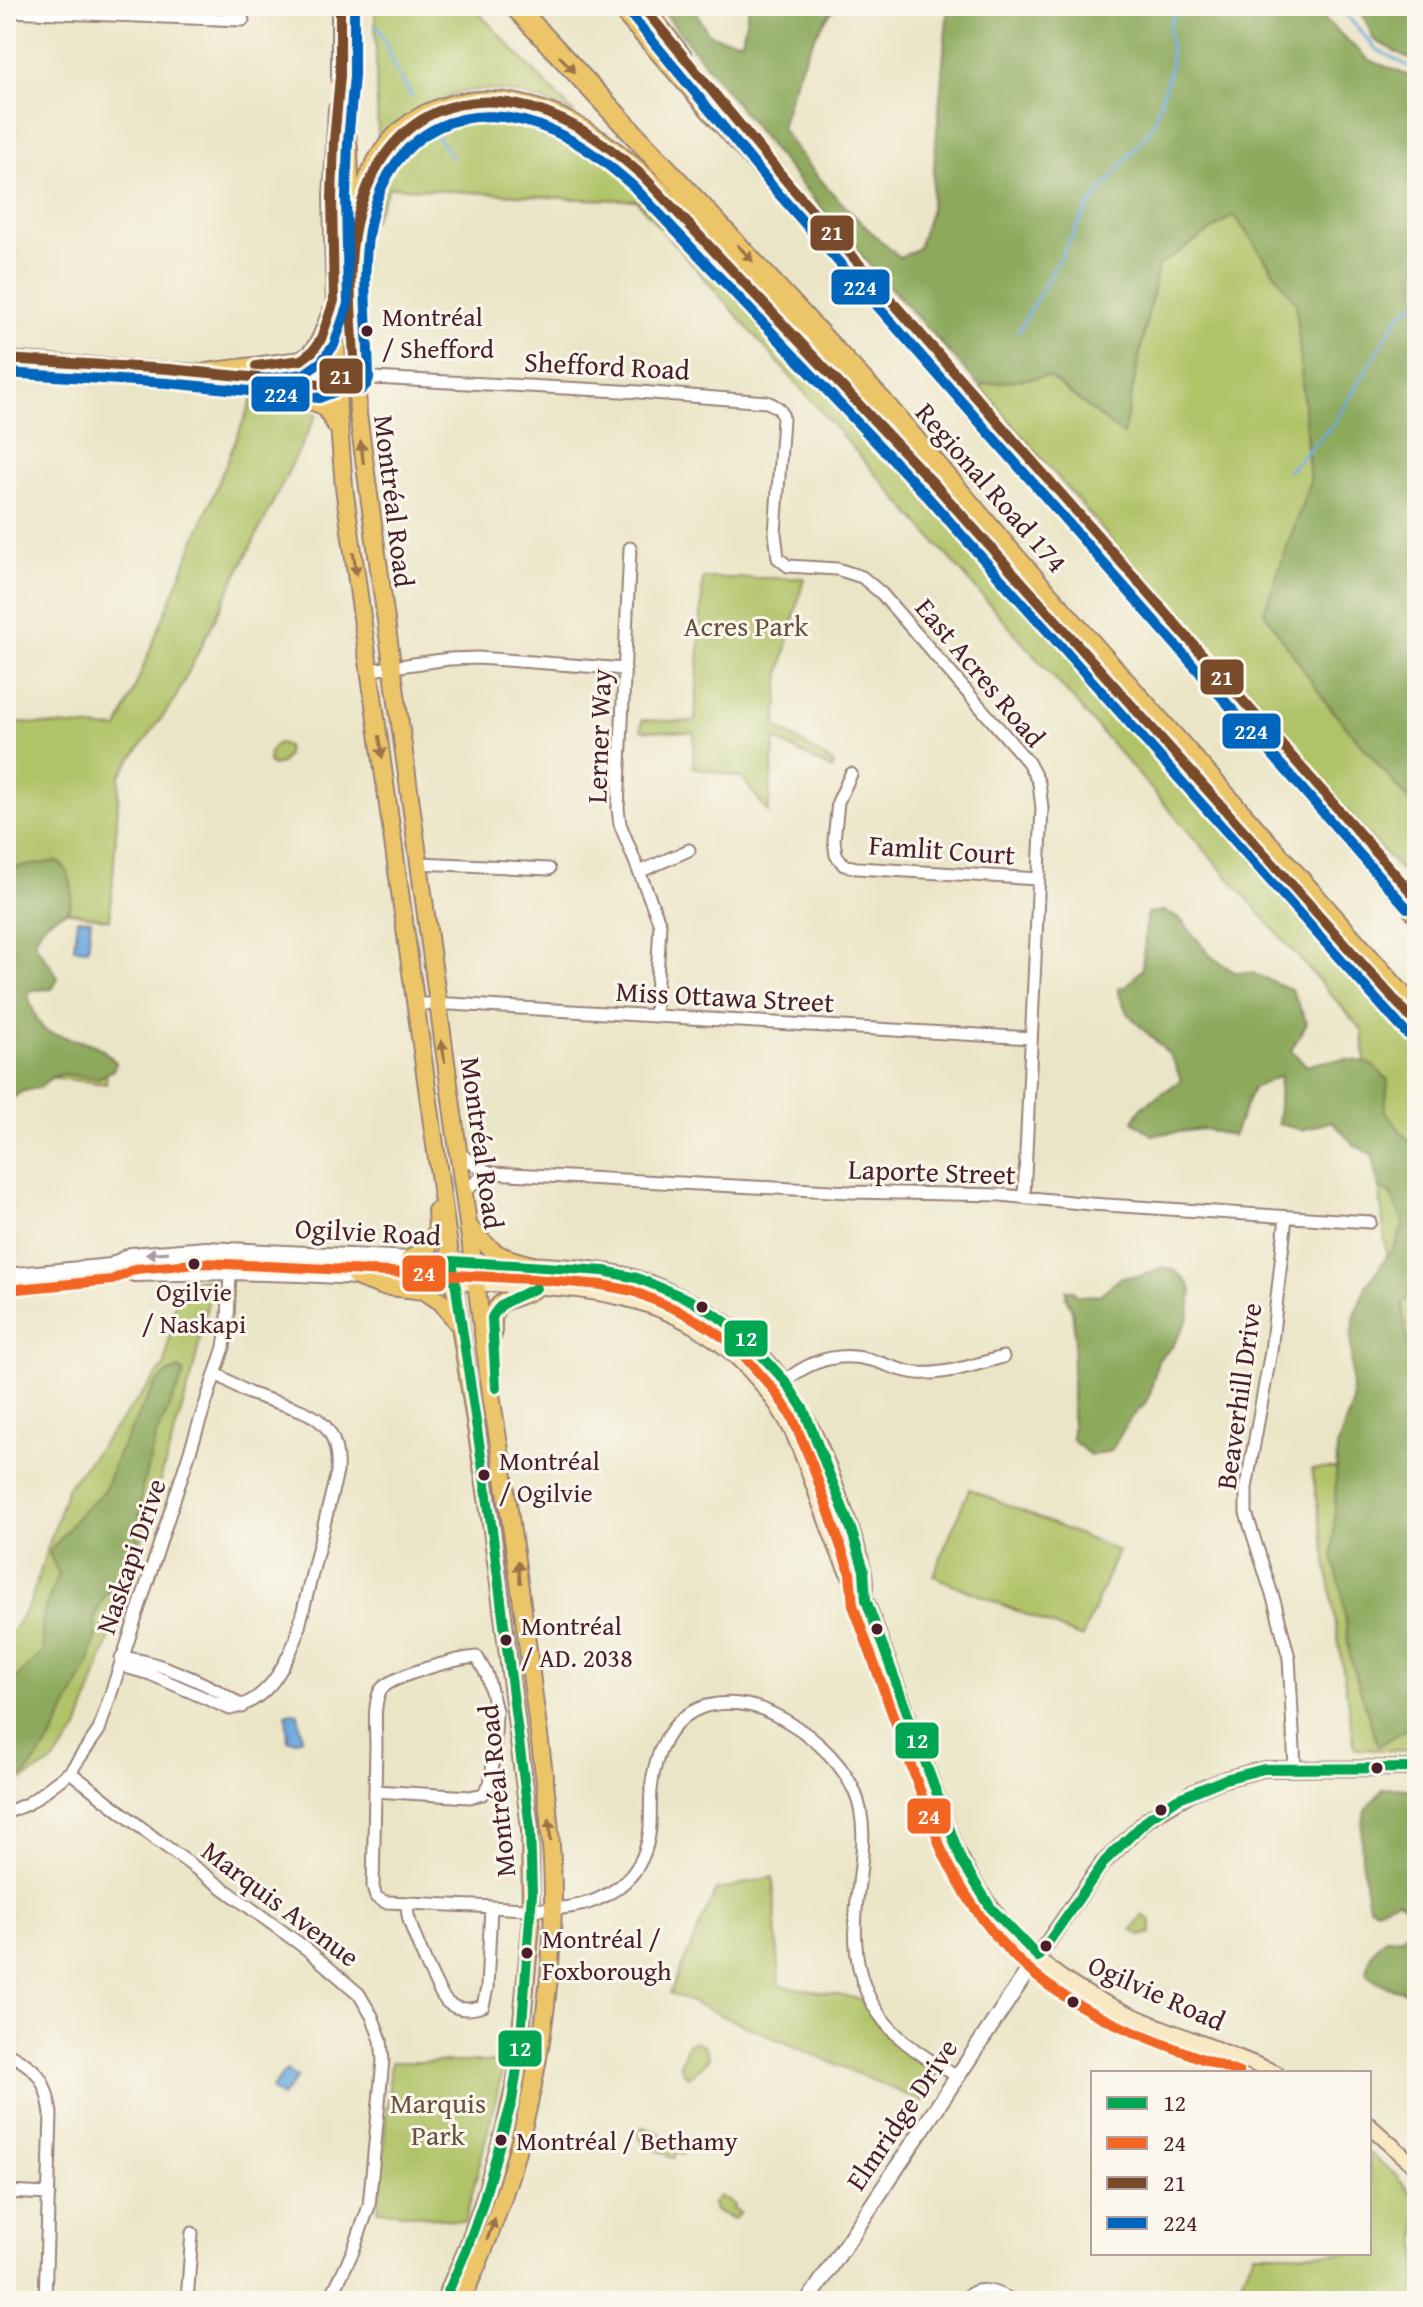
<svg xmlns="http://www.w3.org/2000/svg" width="1423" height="2307" font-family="'Gentium Book Plus',serif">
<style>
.green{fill:#b0c367;stroke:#7d7149;stroke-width:2}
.forest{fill:#8ca95c;stroke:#6b6444;stroke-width:2}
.water{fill:#6daadf;stroke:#5c6485;stroke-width:2}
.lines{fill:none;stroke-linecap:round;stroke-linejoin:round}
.stream{stroke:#6daadf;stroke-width:3}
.minor-casing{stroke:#9a8279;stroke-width:15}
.tertiary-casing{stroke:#9a8279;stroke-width:18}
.secondary-casing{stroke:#9a8279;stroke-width:18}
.primary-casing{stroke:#9a8279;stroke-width:20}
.motorway-casing{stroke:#9a8279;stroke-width:24}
.minor{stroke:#fff;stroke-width:11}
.tertiary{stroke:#fff;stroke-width:14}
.secondary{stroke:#f8e8c3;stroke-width:14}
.primary{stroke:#edc569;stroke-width:16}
.motorway{stroke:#edc569;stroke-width:20}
.bus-1-casing{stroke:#fbf7ec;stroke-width:16}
.bus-2-casing{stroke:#fbf7ec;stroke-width:16}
.bus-3-casing{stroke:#fbf7ec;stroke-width:16}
.bus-4-casing{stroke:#fbf7ec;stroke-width:16}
.bus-1{stroke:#00a651;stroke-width:10}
.bus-2{stroke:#f26522;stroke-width:10}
.bus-3{stroke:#7a4b2a;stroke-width:10}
.bus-4{stroke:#0065bd;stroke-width:10}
.oneway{fill:#9c724a}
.oneway2{fill:#ae9aa0}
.bus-dot{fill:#4a1f2b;stroke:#fbf7ec;stroke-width:3}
.labels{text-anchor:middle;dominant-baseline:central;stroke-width:6;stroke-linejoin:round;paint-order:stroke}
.bus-label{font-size:26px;fill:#4a1f2b;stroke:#fbf7ec;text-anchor:start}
.street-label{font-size:28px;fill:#4a1f2b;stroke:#fbf7ec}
.park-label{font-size:28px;fill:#69503d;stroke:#fbf7ec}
.line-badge{stroke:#fbf7ec;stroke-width:3}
.badge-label{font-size:22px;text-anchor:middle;font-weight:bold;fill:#fff}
</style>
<rect width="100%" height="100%" fill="#fbf7ec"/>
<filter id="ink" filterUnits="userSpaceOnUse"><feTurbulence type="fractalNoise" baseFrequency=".0125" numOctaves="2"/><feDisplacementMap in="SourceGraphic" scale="16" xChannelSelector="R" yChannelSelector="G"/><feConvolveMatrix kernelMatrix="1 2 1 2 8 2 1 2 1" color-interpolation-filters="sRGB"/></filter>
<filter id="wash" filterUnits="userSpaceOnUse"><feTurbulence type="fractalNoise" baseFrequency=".006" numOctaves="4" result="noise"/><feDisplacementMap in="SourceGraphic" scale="32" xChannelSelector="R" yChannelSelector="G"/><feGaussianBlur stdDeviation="1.8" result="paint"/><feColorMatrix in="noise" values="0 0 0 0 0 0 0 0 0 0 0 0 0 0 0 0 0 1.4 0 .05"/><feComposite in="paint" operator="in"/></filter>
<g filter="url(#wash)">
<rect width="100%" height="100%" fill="#ebe5c7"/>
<path class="green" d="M375,6H472L575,114C539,98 487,79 449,97C427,108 402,129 381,143L378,133L377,109Z
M481,106L562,125L624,171L671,217L807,362L1062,643L1417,1040V1751L1355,1749L1312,1469L1410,1468L1362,1030L636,200L579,199L389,187L372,222L374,193L384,164L422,124Z
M1234,214L1296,303L1310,482L1265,613L1328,705L1417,810V889L1249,701L979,385L1048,376L1123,435L1158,266Z
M252,400L317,414L174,701L120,775L110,920L27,903L24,960L33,1033L107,1070L106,1084L6,1072V722L118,729Z
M703,578H804L780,674L776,726L834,764L832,770L775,739L768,812L742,778L693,767L694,733L641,730L642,720L695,722Z
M279,743L287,746V755L281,764L272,766L269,763L268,754L276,744Z
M213,1278L192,1376L131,1575L78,1730L53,1762L6,1789V1642L30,1603L67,1488L165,1365L178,1282Z
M969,1489L1118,1551L1082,1638L933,1576Z
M773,1877L780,1985L860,1999C884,2037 902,2053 941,2076L923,2102L670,1993L716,1890Z
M1143,1915L1151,1921V1933L1141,1936L1132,1930Z
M693,2041L704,2045L709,2058L693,2074L688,2076L683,2072L680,2065L688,2044Z
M391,2062H505L465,2222L378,2210Z
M642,2127C657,2130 667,2139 680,2145L683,2154L677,2152L674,2158L643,2143L639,2136Z
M1369,2153L1396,2175L1417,2200V2301H1232L1254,2253H1369Z
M719,2196L735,2205L733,2208L740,2213L734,2219L715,2211L713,2204Z"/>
<path class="forest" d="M659,6H694C709,38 706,36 742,41L749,6H836C806,42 793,84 781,128C814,178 855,219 900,258L918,248L930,212L948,6H1318L1323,18L1369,60L1417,79V810L1328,705L1264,612L1310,482L1296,303L1234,215L1158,266L1123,435L1048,376L979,385L847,240L769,145Z
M1359,6H1417V63L1374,40Z
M56,861C72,869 76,895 68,911C52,916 39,926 35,942C41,957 53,963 58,979L52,989L31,990L28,996C32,1007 37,1023 46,1031C47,1032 57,1035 59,1035C86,1045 95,1038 116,1063L113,1070L98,1078L62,1074L51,1078L40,1087L21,1092L6,1104V869Z
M1164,911L1181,920L1212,957L1234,972L1252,973L1291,989L1307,1023L1291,1050L1307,1066C1326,1059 1354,1056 1373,1066C1378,1069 1383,1076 1388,1080L1385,1111L1417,1152V1288L1402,1304L1411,1367L1417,1354V1720L1413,1725L1378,1746L1350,1657L1342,1592L1333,1558L1337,1447L1352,1404L1351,1338L1355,1315L1366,1286L1396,1244L1404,1223L1390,1193L1379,1189L1373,1155L1353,1144L1332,1121L1302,1130L1278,1124L1280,1076L1253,1088L1233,1136L1204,1129L1152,1135L1133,1121L1141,1108L1181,1080C1178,1073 1175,1063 1171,1057C1152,1033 1122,1020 1118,987H1126L1142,969L1147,913Z
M1163,1267L1175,1271L1186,1280L1192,1290L1188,1319L1172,1347L1158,1360L1150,1394L1144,1405L1129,1420L1111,1451L1090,1455L1072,1440V1368L1075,1337L1072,1310L1066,1297V1290H1072L1078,1296L1099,1295L1122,1277L1140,1276Z
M180,1369L184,1372L183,1377L156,1436L142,1488L137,1545L125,1572L104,1597L97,1610L95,1619L96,1634L89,1663L51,1740L26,1774L6,1783C6,1754 2,1703 17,1678C24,1667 36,1662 43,1651C39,1618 45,1604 59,1575L49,1553L82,1511L104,1491L118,1454L155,1385L168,1373Z
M1396,1788L1417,1790V1960C1412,1972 1416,1981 1412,1993C1395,1990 1378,1986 1366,1973L1372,1952L1385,1938L1402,1937L1411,1927C1407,1917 1407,1903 1397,1900L1377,1909L1369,1906C1365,1880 1355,1834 1367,1809C1371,1802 1378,1795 1383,1789Z"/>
<path class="water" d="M77,919L91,920L88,949L74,948Z
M292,1712L298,1713L302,1738L295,1741L288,1740L286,1714Z
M286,2070L297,2078L282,2097L271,2089Z"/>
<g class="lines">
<path class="stream" d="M1341,6L1342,10L1376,49L1417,71
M378,25L395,68L412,97
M433,130L453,159
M1018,332L1089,206L1153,126L1171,67L1169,26L1179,6
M1288,471L1334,424L1400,314L1417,303"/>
</g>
</g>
<g filter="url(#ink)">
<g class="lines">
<g class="minor-casing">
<path id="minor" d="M6,11L243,20
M355,377L639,392L767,402C776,406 782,408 783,419L775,533L778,558L788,566L837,569L862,577L881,593L1028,762L1039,783L1042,808L1024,1197
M630,548L618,809L620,824L660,924L655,1015
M371,670L449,659L478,658L625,669
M851,774L838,802L834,840L836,855L844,865L857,868L1038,879
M419,863L549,869
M639,872L689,850
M416,1004H451L1031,1038
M459,1153L480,1168L492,1173L850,1192L1001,1195L1091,1204L1370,1222
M464,1192L483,1176L492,1173
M1286,1217L1271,1351L1246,1488V1513L1275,1604L1289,1658L1295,1768
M230,1272L259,1252
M785,1381C810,1361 839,1351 871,1360C887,1364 901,1372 918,1373C947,1375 976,1364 1003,1357
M121,1658L129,1668L150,1674L230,1709C267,1701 282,1671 296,1639L337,1472C341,1408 294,1411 249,1393C238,1388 227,1379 216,1374
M121,1658C152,1658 218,1687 242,1707
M70,1772L157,1840L308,1950L359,1994L372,2016L381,2040L383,2060L369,2206L353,2251L329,2301
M375,1791L470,1797L483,1794L490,1784L494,1757L496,1711L487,1675L477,1657C460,1658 388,1676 380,1691C373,1706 376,1730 376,1746C375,1793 374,1840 373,1887L376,1897L385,1902C415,1903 445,1905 476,1906C515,1908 571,1916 606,1895C625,1885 638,1871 645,1851C653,1829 649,1813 651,1791C654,1755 669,1717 706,1706C727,1701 752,1703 771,1713C804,1728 838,1756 854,1790C868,1821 862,1858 858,1891C846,1986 874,2033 958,2076
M6,1813L29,1803L70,1772L99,1730L224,1347L228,1319L230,1272L206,1249
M408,1903C407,1908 407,1910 408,1915C411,1930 437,1992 447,2002C457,2011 471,2010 483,2006L487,1988L491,1907
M6,2052C38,2069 46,2078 51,2114L45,2301
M6,2192L49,2194
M187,2301L192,2233
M964,2301C976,2283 996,2291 1013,2301"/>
</g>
<g class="tertiary-casing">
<path id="tertiary" d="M6,359L214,373
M266,370H320L337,376L355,377
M247,378L320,384L337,376
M111,1266L131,1255L206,1249L452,1261
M6,1276L111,1266L134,1274L230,1272L300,1274L454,1282
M808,2301L1025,1975L1102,1864L1149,1818L1191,1793L1225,1779L1264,1769L1417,1768"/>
</g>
<g class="secondary-casing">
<path id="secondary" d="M452,1261C505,1264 570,1263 622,1274C640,1278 657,1285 673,1293C756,1328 802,1393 832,1476C842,1506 856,1537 863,1568C866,1578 865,1588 865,1598
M454,1282C560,1289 657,1282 739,1360C761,1381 780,1406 793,1433C813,1477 825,1525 846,1569C852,1580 859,1590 866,1600L955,1846C982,1905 1031,1964 1089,1995C1148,2026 1214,2046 1276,2073
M1369,2125L1417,2168"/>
</g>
<g class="primary-casing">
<path id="primary" d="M340,6V76L349,149L358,414L493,1408C509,1504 522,1600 534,1697C543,1767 554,1837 553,1908C550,2040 519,2182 461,2301
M337,109L332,197L338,413L344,487L460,1326L492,1530L530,1828L531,1925L517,2074L505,2128L482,2206L466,2251L444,2301
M206,372L301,360C319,350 323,332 330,314
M215,374L319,404L326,409L336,426
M469,1227C495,1255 496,1256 533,1265
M409,1259C434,1245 439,1240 436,1211
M356,1277L381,1286L424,1291L441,1302L459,1325
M493,1335C491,1291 509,1306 536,1288"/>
</g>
<g class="motorway-casing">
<path id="motorway" d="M515,6L884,404L1009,551L1417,1013
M620,6L1417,913
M642,6L681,57
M352,249C358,216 364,180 384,152C433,84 521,93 585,132C646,169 691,226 739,277C796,338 854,396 913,455"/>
</g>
<use href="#minor" class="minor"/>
<use href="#tertiary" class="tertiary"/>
<use href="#secondary" class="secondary"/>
<use href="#primary" class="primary"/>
<use href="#motorway" class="motorway"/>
<g class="bus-1-casing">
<path id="bus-1" d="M452,1261L604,1271L637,1278L688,1299L716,1315L743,1335L785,1381L804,1410L851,1529L864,1570L866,1600L961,1860L991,1908L1038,1957
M496,1388L492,1318C501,1299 519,1297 536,1288
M1038,1957L1105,1861L1149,1818L1177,1799L1225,1779L1264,1769L1417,1768
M444,2301L466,2251L482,2206L512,2101L520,2049L532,1893L530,1828L492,1530L452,1261"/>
</g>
<g class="bus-2-casing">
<path id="bus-2" d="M7,1290L112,1280L135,1269L206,1263L532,1279L602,1285L633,1291L682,1312L708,1327L734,1345L774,1390L792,1417L812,1464L850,1573L853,1605L942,1851C969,1907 1008,1960 1061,1994C1115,2030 1180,2049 1239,2073"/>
</g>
<g class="bus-3-casing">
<path id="bus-3" d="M642,6L788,183L1417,899
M6,359L169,369L320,384L337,376L355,377C353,323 344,265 359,212C386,112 470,76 563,120C593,134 618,154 643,176L936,486L1417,1025
M256,366L301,360L313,351L321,339L334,301L332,197L334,141L340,76V6"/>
</g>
<g class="bus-4-casing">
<path id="bus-4" d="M631,15L777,192L1407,908
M6,373L168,383L319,398L340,390H361L367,384L369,378C368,326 360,271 371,220C392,128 469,94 553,131C583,144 609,165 633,186L926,495L1407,1034
M258,380L304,374L321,362L334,345L348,304L346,197L348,142L354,76V6"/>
</g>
<use href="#bus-1" class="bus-1"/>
<use href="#bus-2" class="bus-2"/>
<use href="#bus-3" class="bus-3"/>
<use href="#bus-4" class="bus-4"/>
</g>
<defs><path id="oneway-solid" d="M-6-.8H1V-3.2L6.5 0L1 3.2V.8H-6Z" transform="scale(2)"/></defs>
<g class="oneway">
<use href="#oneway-solid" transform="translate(567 64) rotate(47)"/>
<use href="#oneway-solid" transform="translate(745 253) rotate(47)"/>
<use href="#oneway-solid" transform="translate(362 452) rotate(-97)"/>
<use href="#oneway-solid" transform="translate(355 564) rotate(82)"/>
<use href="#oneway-solid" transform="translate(381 747) rotate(82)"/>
<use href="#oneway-solid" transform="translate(443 1051) rotate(-99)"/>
<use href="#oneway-solid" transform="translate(519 1572) rotate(-97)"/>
<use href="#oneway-solid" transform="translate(550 1830) rotate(-93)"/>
<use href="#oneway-solid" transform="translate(491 2229) rotate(-70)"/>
</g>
<use class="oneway2" href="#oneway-solid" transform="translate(157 1253) rotate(176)"/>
</g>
<g class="bus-dot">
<circle cx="367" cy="331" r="7"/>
<circle cx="194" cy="1264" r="7"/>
<circle cx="702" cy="1307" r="7"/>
<circle cx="484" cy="1475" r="7"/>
<circle cx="877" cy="1629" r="7"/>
<circle cx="506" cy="1640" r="7"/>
<circle cx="1377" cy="1768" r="7"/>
<circle cx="1161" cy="1810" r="7"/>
<circle cx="1046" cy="1946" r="7"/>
<circle cx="527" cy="1953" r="7"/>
<circle cx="1073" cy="2002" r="7"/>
<circle cx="501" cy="2140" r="7"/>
</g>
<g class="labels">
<g class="bus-label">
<text x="382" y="316">Montréal<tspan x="382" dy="32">/ Shefford</tspan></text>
<text x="194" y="1291" text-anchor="middle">Ogilvie<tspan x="194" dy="32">/ Naskapi</tspan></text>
<text x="499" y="1460">Montréal<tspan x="499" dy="32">/ Ogilvie</tspan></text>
<text x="521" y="1625">Montréal<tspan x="521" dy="32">/ AD. 2038</tspan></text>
<text x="542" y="1938">Montréal /<tspan x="542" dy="32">Foxborough</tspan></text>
<text x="516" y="2140">Montréal / Bethamy</text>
</g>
<g class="street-label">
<text transform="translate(607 365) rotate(3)">Shefford Road</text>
<text transform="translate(992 487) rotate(49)">Regional Road 174</text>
<text transform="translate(395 501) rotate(83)">Montréal Road</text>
<text transform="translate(981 672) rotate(50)">East Acres Road</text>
<text transform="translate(598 736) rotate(-88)">Lerner Way</text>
<text transform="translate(942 849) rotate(4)">Famlit Court</text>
<text transform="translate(725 996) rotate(3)">Miss Ottawa Street</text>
<text transform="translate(483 1143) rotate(82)">Montréal Road</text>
<text transform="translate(932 1171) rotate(2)">Laporte Street</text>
<text transform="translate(368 1231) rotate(3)">Ogilvie Road</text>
<text transform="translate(1238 1396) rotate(-82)">Beaverhill Drive</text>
<text transform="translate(130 1556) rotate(-71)">Naskapi Drive</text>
<text transform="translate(496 1791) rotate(-96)">Montréal Road</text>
<text transform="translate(281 1903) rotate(37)">Marquis Avenue</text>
<text transform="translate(1157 1992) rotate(24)">Ogilvie Road</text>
<text transform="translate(901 2114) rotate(-56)">Elmridge Drive</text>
</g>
<g class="park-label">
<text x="746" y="625">Acres Park</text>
<text x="438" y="2102">Marquis<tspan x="438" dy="32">Park</tspan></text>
</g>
</g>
<g class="line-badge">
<rect x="809" y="214" width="46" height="38" rx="8" fill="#7a4b2a"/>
<rect x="830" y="268" width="61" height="38" rx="8" fill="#0065bd"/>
<rect x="318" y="357" width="46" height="38" rx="8" fill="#7a4b2a"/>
<rect x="250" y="375" width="61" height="38" rx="8" fill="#0065bd"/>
<rect x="1199" y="658" width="46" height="38" rx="8" fill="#7a4b2a"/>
<rect x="1221" y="712" width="61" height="38" rx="8" fill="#0065bd"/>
<rect x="401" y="1254" width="46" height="39" rx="8" fill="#f26522"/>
<rect x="723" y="1319" width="46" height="39" rx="8" fill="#00a651"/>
<rect x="894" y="1721" width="46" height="39" rx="8" fill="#00a651"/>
<rect x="906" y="1797" width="46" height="38" rx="8" fill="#f26522"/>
<rect x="497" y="2029" width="46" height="39" rx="8" fill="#00a651"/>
</g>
<g class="badge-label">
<text x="832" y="240">21</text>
<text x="860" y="295">224</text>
<text x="341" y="384">21</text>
<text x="281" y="402">224</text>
<text x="1222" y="685">21</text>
<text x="1251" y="739">224</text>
<text x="424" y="1281">24</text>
<text x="746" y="1346">12</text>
<text x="917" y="1748">12</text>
<text x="929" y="1824">24</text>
<text x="520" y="2056">12</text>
</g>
<rect width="1423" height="2307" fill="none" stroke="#fbf7ec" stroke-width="32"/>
<rect x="1091" y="2071" width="280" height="184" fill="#fbf7ec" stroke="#b4a19f" stroke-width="2"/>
<rect x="1107" y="2097" width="40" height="12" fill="#00a651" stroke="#b4a19f" stroke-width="2"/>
<text x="1163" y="2111" font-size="24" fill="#4a1f2b">12</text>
<rect x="1107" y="2137" width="40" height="12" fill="#f26522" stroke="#b4a19f" stroke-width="2"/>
<text x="1163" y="2151" font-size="24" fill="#4a1f2b">24</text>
<rect x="1107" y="2177" width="40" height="12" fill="#7a4b2a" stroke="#b4a19f" stroke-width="2"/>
<text x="1163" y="2191" font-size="24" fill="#4a1f2b">21</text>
<rect x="1107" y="2217" width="40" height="12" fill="#0065bd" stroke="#b4a19f" stroke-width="2"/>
<text x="1163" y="2231" font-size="24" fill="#4a1f2b">224</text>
</svg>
